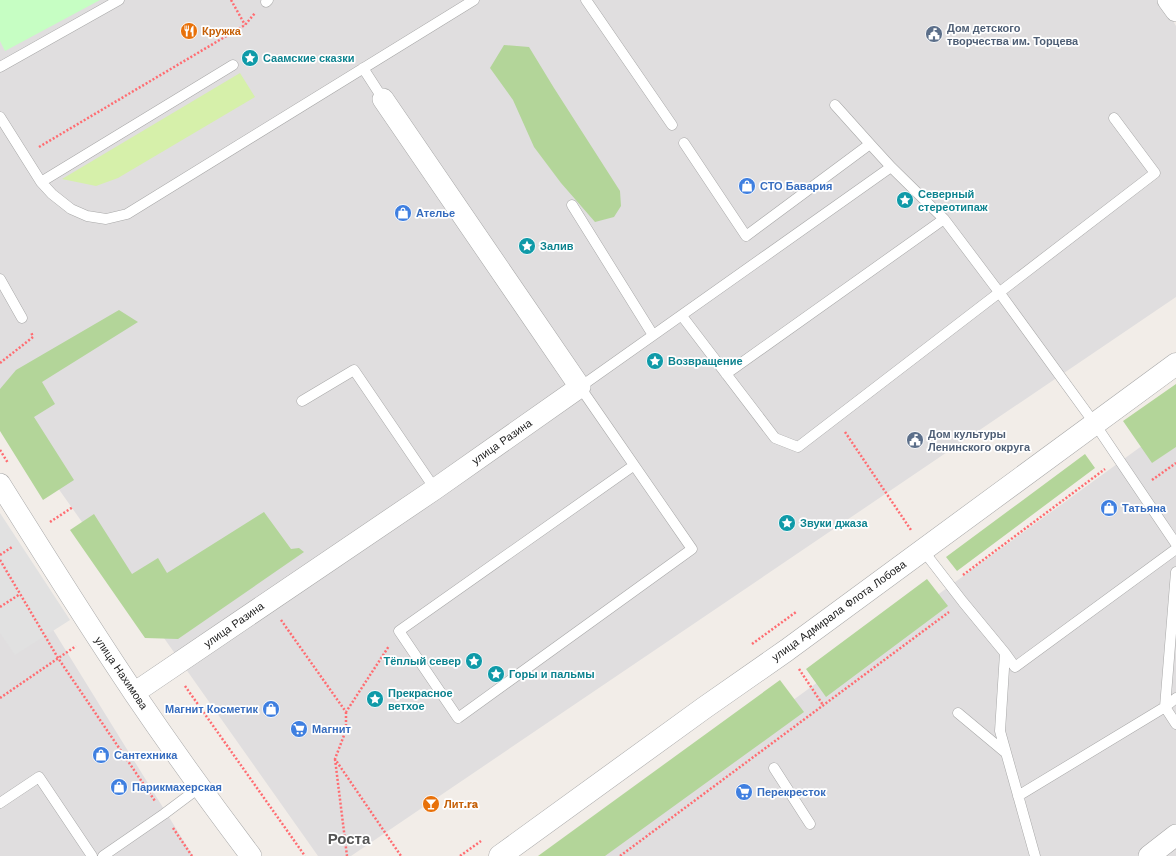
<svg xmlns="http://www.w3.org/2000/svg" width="1176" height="856" font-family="'Work Sans',sans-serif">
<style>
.residential{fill:#e0dedf}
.grass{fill:#d6f0aa}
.forest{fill:#b3d599}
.park{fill:#c6fec3}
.parking{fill:#e1e1e1}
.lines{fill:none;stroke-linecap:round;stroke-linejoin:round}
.service-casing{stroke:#a8a8a8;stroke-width:11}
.minor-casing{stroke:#a8a8a8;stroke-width:22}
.tertiary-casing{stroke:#a8a8a8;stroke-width:23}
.path{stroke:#ff6c71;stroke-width:2.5;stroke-dasharray:2 2;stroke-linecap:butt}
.service{stroke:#fff;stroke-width:10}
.minor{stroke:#fff;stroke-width:21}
.tertiary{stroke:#fff;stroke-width:22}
.labels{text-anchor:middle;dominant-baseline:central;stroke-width:3.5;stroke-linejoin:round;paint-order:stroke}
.service-label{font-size:11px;font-weight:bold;fill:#4e5e75;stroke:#fff;text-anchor:start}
.food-label{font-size:11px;font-weight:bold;fill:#c56008;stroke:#fff;text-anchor:start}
.culture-label{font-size:11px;font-weight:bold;fill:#0d838f;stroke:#fff;text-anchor:start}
.shop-label{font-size:11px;font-weight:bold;fill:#366cbe;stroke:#fff;text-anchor:start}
.street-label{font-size:11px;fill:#212121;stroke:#fff}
.district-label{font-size:15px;font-weight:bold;fill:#545454;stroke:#fff}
</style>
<rect width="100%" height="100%" fill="#f2ede8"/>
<path class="residential" d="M0,0H1161L1176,26V297L351,856H318L0,406Z
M1176,421V856H579Z
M0,544L193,856H0Z"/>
<path class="grass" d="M240,73L255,97L118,178L96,186L62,179Z"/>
<path class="forest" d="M504,45L529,47L554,88L620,191L621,206L614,217L595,222L561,183L534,147L513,100L490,68Z
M119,310L138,322L42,382L55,404L34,417L74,480L43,500L0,431V389L16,370Z
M1176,384V447L1152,463L1123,421Z
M1085,454L1095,468L957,571L946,557Z
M264,512L291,549L299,548L304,552L178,639L145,638L70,530L94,514L132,574L158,558L167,573Z
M927,579L948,606L826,697L806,669Z
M780,680L804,712L605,856H538Z"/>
<path class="park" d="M0,0H100L5,51L0,41Z"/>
<path class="parking" d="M0,513L70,620L15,655L0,633Z"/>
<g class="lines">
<g class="service-casing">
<path id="service" d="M586,0L672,125
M266,2L268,0
M0,67L119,0
M363,68L383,99
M835,105L870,144
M0,117L41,182L52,194L71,209L87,216L106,219L127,214L474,0
M684,143L746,236L870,144L891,167
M41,182L233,65
M572,205L653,335
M0,279L22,318
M682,316L775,438L798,447L1155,173L1114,118
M726,374L944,219
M302,401L354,370L435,489
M633,466L399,631L458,718L692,549L580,387L891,167L944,219L999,292L1095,424L1176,544
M922,549L963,602L1005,653L1015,667L1176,549
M1176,572L1165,707L1176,724
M1005,653L1000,731L1035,856
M958,713L1006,753
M774,768L810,824
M1018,796L1165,707L1176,698
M0,803L39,777L92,856
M103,856L164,814L200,787"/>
</g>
<g class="minor-casing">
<path id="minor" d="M1168,0L1176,11
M0,484C44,554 88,625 134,693C172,749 211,803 251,856
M134,693L435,489L580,387L383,99
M1149,856L1176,835"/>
</g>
<g class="tertiary-casing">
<path id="tertiary" d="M500,856L704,708L787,650L1176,364"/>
</g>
<path class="path" d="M231,0L245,25
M39,147L245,25L255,13
M0,363L33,337L31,332
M845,432L911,530
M0,450L8,463
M1152,480L1176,463
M50,522L73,507
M0,555L12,547
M0,560L58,658L155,801
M963,575L1105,469
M0,607L20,594
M281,620L346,712L389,646
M752,644L796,612
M799,669L823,705
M185,686L305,856
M0,698L76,646
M346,712V730L335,759L401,856
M335,759L347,856
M173,828L192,856
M460,856L481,841
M620,856L949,612"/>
<use href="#service" class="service"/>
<use href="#minor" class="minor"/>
<use href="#tertiary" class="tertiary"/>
</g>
<defs>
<g id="restaurant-disc" transform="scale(0.9)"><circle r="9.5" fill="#e8710a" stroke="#fff"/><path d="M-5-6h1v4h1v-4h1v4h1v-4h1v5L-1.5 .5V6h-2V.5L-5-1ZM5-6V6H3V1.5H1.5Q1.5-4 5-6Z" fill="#fff"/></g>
<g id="civic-disc" transform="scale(0.9)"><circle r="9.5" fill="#5c6f8a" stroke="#fff"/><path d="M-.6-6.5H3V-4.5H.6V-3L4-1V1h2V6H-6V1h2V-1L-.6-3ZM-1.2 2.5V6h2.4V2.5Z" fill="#fff"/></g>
<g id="sight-disc" transform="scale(0.9)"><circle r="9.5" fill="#0f9aa8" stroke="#fff"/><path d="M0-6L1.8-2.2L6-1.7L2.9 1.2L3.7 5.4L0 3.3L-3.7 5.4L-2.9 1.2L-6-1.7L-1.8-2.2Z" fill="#fff"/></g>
<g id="shop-disc" transform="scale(0.9)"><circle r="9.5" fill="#3f7fe0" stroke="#fff"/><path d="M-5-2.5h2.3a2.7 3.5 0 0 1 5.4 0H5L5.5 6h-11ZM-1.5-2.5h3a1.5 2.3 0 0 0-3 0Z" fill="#fff"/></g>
<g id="supermarket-disc" transform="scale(0.9)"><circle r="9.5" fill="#3f7fe0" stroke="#fff"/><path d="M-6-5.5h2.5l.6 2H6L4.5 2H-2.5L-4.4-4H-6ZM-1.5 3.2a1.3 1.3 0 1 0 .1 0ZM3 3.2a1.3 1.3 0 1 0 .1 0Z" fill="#fff"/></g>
<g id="bar-disc" transform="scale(0.9)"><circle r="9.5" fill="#e8710a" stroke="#fff"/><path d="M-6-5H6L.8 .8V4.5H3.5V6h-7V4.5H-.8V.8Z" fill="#fff"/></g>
</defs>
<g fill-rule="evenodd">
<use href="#restaurant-disc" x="189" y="31"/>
<use href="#civic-disc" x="934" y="34"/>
<use href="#sight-disc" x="250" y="58"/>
<use href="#shop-disc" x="747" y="186"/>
<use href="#sight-disc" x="905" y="200"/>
<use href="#shop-disc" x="403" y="213"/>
<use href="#sight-disc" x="527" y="246"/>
<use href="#sight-disc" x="655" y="361"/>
<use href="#civic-disc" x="915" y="440"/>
<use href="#shop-disc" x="1109" y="508"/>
<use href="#sight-disc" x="787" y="523"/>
<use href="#sight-disc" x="474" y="661"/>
<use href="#sight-disc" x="496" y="674"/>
<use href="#sight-disc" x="375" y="699"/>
<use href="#shop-disc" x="271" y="709"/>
<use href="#supermarket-disc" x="299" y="729"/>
<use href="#shop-disc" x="101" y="755"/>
<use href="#shop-disc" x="119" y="787"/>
<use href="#supermarket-disc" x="744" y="792"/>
<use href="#bar-disc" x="431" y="804"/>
</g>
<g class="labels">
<g class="service-label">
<text x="947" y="28">Дом детского<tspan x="947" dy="13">творчества им. Торцева</tspan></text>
<text x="928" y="434">Дом культуры<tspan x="928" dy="13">Ленинского округа</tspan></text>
</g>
<g class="food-label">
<text x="202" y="31">Кружка</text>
<text x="444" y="804">Лит.ra</text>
</g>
<g class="culture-label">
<text x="263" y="58">Саамские сказки</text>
<text x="918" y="194">Северный<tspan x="918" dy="13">стереотипаж</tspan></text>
<text x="540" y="246">Залив</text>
<text x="668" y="361">Возвращение</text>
<text x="800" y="523">Звуки джаза</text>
<text x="461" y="661" text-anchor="end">Тёплый север</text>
<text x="509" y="674">Горы и пальмы</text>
<text x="388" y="693">Прекрасное<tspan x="388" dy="13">ветхое</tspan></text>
</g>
<g class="shop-label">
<text x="760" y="186">СТО Бавария</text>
<text x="416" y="213">Ателье</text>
<text x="1122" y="508">Татьяна</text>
<text x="258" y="709" text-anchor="end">Магнит Косметик</text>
<text x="312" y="729">Магнит</text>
<text x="114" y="755">Сантехника</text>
<text x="132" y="787">Парикмахерская</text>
<text x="757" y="792">Перекресток</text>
</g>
<g class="street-label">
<text transform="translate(502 442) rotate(-35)">улица Разина</text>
<text transform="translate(839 611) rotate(-36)">улица Адмирала Флота Лобова</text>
<text transform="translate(234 625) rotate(-35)">улица Разина</text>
<text transform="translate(121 673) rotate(56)">улица Нахимова</text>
</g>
<g class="district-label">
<text x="349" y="839">Роста</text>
</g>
</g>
</svg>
